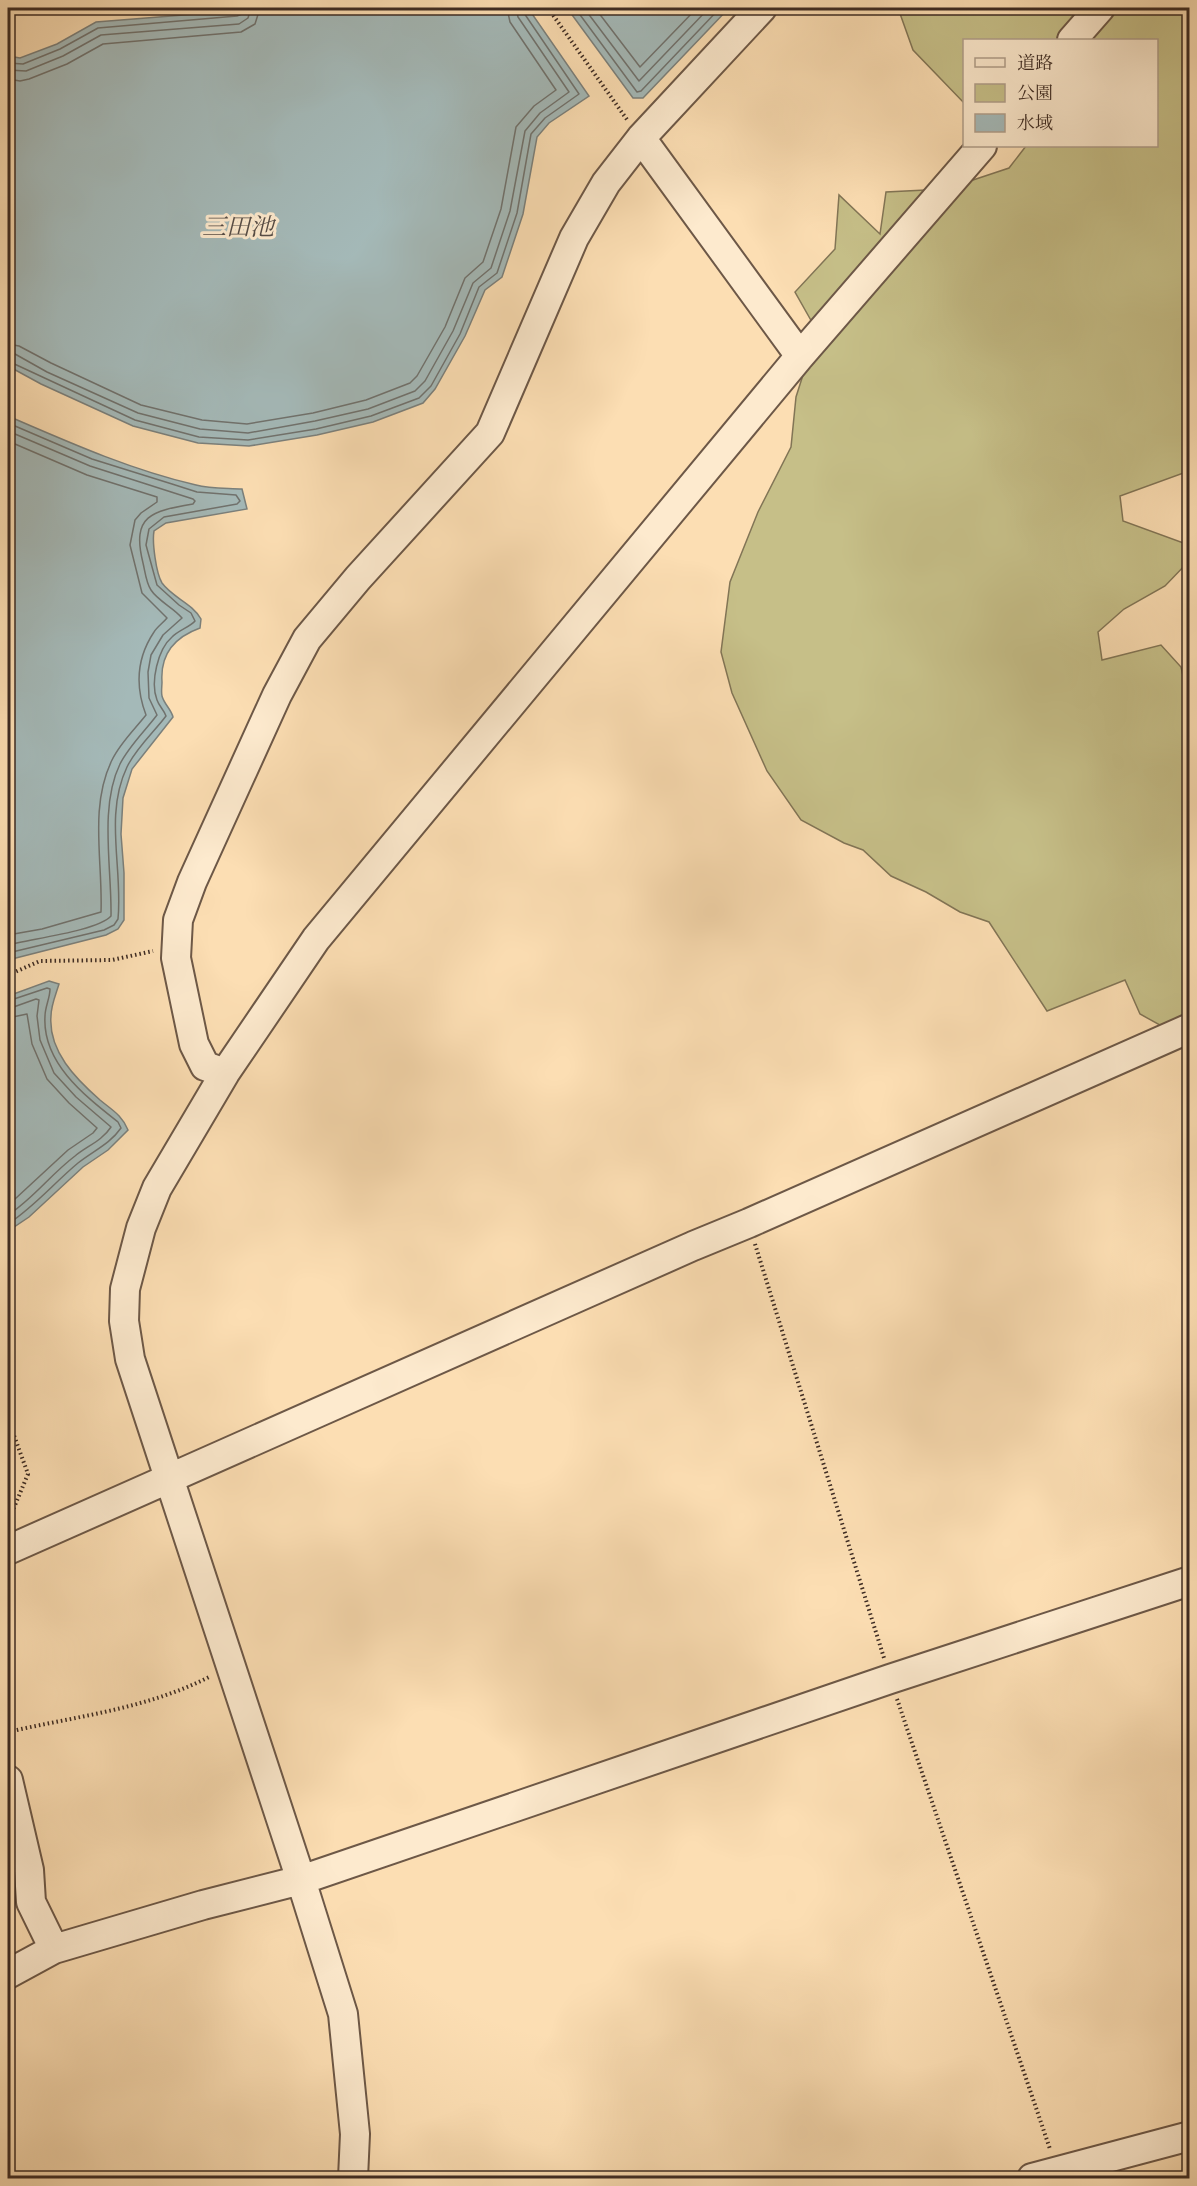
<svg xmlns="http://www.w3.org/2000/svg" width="1197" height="2186" font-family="'IM FELL DW Pica','Noto Serif JP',serif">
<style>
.green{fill:#c6bf88;stroke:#827556;stroke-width:1.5}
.water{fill:#a4b9b8;stroke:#7b807c;stroke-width:1.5}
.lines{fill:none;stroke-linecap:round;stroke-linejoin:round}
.shore{stroke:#70726e;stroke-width:1.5}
.minor-casing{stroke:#6d5847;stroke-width:32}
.path{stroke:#3d2b23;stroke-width:4;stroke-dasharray:1.5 3;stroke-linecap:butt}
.minor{stroke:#fdeace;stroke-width:28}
.labels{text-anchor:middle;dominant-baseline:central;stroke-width:6;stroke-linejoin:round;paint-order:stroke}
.water-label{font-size:24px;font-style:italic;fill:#574e48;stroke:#fdeace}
</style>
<rect width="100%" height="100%" fill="#fcdeb3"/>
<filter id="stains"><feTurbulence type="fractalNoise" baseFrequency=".00333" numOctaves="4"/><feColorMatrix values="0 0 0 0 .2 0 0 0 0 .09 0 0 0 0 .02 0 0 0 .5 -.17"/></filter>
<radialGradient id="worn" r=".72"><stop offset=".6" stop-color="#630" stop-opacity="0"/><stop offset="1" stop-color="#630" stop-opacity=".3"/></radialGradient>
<path class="green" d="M898,8H1189V471L1120,496L1123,521L1189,545V561L1165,586L1124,609L1098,632L1102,660L1161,645L1181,667L1189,702V1020L1167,1029L1140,1014L1125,980L1047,1011L989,922L960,912L926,892L891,876L863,850L844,843L801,820L767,771L732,693L721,652L730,582L758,512L791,447L796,397L817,331L795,292L835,249L839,195L880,234L886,192L946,189L1009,168L1026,146H1156V40H964V103L913,50Z"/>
<path class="water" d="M273,8H528L589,96L549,123L537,137L523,214L502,277L485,290L465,336L435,389L423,403L373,422L317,435L249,446L198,443L133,426L41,384L8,366V56L20,58L57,44L96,22Z
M567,8H729L643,98H633Z
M8,416C68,442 131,470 196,485C210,489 227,488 242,489L247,509L166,523L154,531C152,542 156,573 162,583C173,598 192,603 201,619L200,628C175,637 160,654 162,682C162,686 161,692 162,696C164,704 171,709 173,717L132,769L123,798L121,834L124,873V920L118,929L106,935L8,960Z
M49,981L59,984C56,994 51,1005 51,1016C48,1051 76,1079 100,1100C112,1110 122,1115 128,1130L108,1150L83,1167L29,1217L8,1231V996Z"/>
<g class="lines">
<path class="shore" d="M575,8L637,92L641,91L720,8
M584,8L639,81L709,8
M595,8L640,67L697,8
M8,63L23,64L60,49L98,28L237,16L242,14L243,8
M8,70L26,71L63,56L101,35L239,24L248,18L251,8
M8,79L20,81L29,79L67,64L103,44L241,32L255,24L260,8
M8,344L19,346L51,363L141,405L202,420L247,424L313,413L366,400L410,383L417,376L445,327L465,278L483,262L501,209L516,127L534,106L556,90L510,22L507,8
M8,353L15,354L47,372L138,413L200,429L248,433L315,421L368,409L415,391L425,381L453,331L473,283L491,268L510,211L525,131L540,113L569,92L518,17L516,8
M8,361L135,420L199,437L248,440L316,429L371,416L419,398L431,386L460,334L479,287L497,273L517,213L531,134L545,118L579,94L524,13L523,8
M8,423L92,459L172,484L197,492L236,495L240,501L237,504L164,517L149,529L146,545L157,585L179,605L191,613L195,621C190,627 179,630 172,637C158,649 150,682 157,700C159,706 164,710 166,716C154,732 136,748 127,767C104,815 123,869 118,919L114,925L104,930L8,953
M8,431L90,466L193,499L195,501L193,504C152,511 131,515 143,563C145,571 146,583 151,590C158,601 174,608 182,618L163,635L151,655L148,672L149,698L157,715C145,731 129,746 120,764C99,807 112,869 111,916C98,931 29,939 8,945
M8,441L87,475L157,497V502L141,513L135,520L130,545L142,593L167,618C163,623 157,627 154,632C136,659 135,686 146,715C135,729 120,743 112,760C89,807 103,862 101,912L42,929L8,935
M8,1001L47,988L50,989C50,998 45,1007 45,1016C42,1063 85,1096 118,1122L121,1128C110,1144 93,1151 78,1163C54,1183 34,1207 8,1224
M8,1009L36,999L39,1000L37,1016L40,1040L54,1073L76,1097L111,1127C102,1141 87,1146 75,1156C51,1174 33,1199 8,1215
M8,1018L27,1014L32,1044L47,1079L69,1103L97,1128L93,1133L68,1150L15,1199L8,1204"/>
<g class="minor-casing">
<path id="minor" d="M1072,40L1100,8
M641,138L800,356
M225,1073L205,1066L194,1044L176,958L178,920L192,882L277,695L307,639L358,578L490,433L574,238L606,183L641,138L762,8
M8,1550L693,1246L749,1223L1190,1028
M8,1780L29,1870L31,1902L54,1949
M8,1974L54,1949L203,1905L301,1880L890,1679L1190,1581
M353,2178L355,2134L343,2014L301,1880L130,1359L124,1321L125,1289L141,1228L157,1188L225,1073L316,939L800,356L982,146
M1032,2178L1190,2136"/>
</g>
<path class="path" d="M548,8L628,121
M8,975L40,961L112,960L153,951
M755,1244L884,1658
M8,1419L28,1474L8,1522
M897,1699L1050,2149
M8,1732C77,1716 147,1709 211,1676"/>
<use href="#minor" class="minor"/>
</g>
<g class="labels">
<g class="water-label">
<text x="238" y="228">三田池</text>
</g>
</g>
<rect width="1197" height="2186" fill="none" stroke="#fcdeb3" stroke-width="30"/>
<rect x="9" y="9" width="1179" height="2168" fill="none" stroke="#3d2b23" stroke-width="3"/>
<rect x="15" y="15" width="1167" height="2156" fill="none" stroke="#3d2b23" stroke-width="1.5"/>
<rect x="963" y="39" width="195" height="108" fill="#fdeace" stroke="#b09e8a" stroke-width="1.5"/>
<rect x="975" y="58" width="30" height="9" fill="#fdeace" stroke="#b09e8a" stroke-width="1.5"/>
<text x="1017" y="69" font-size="18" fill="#3d2b23">道路</text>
<rect x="975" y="84" width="30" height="18" fill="#c6bf88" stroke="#b09e8a" stroke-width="1.5"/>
<text x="1017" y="99" font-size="18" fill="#3d2b23">公園</text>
<rect x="975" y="114" width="30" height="18" fill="#a4b9b8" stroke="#b09e8a" stroke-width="1.5"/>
<text x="1017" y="129" font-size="18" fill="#3d2b23">水域</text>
<rect width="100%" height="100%" filter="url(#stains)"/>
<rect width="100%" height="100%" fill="url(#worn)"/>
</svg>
